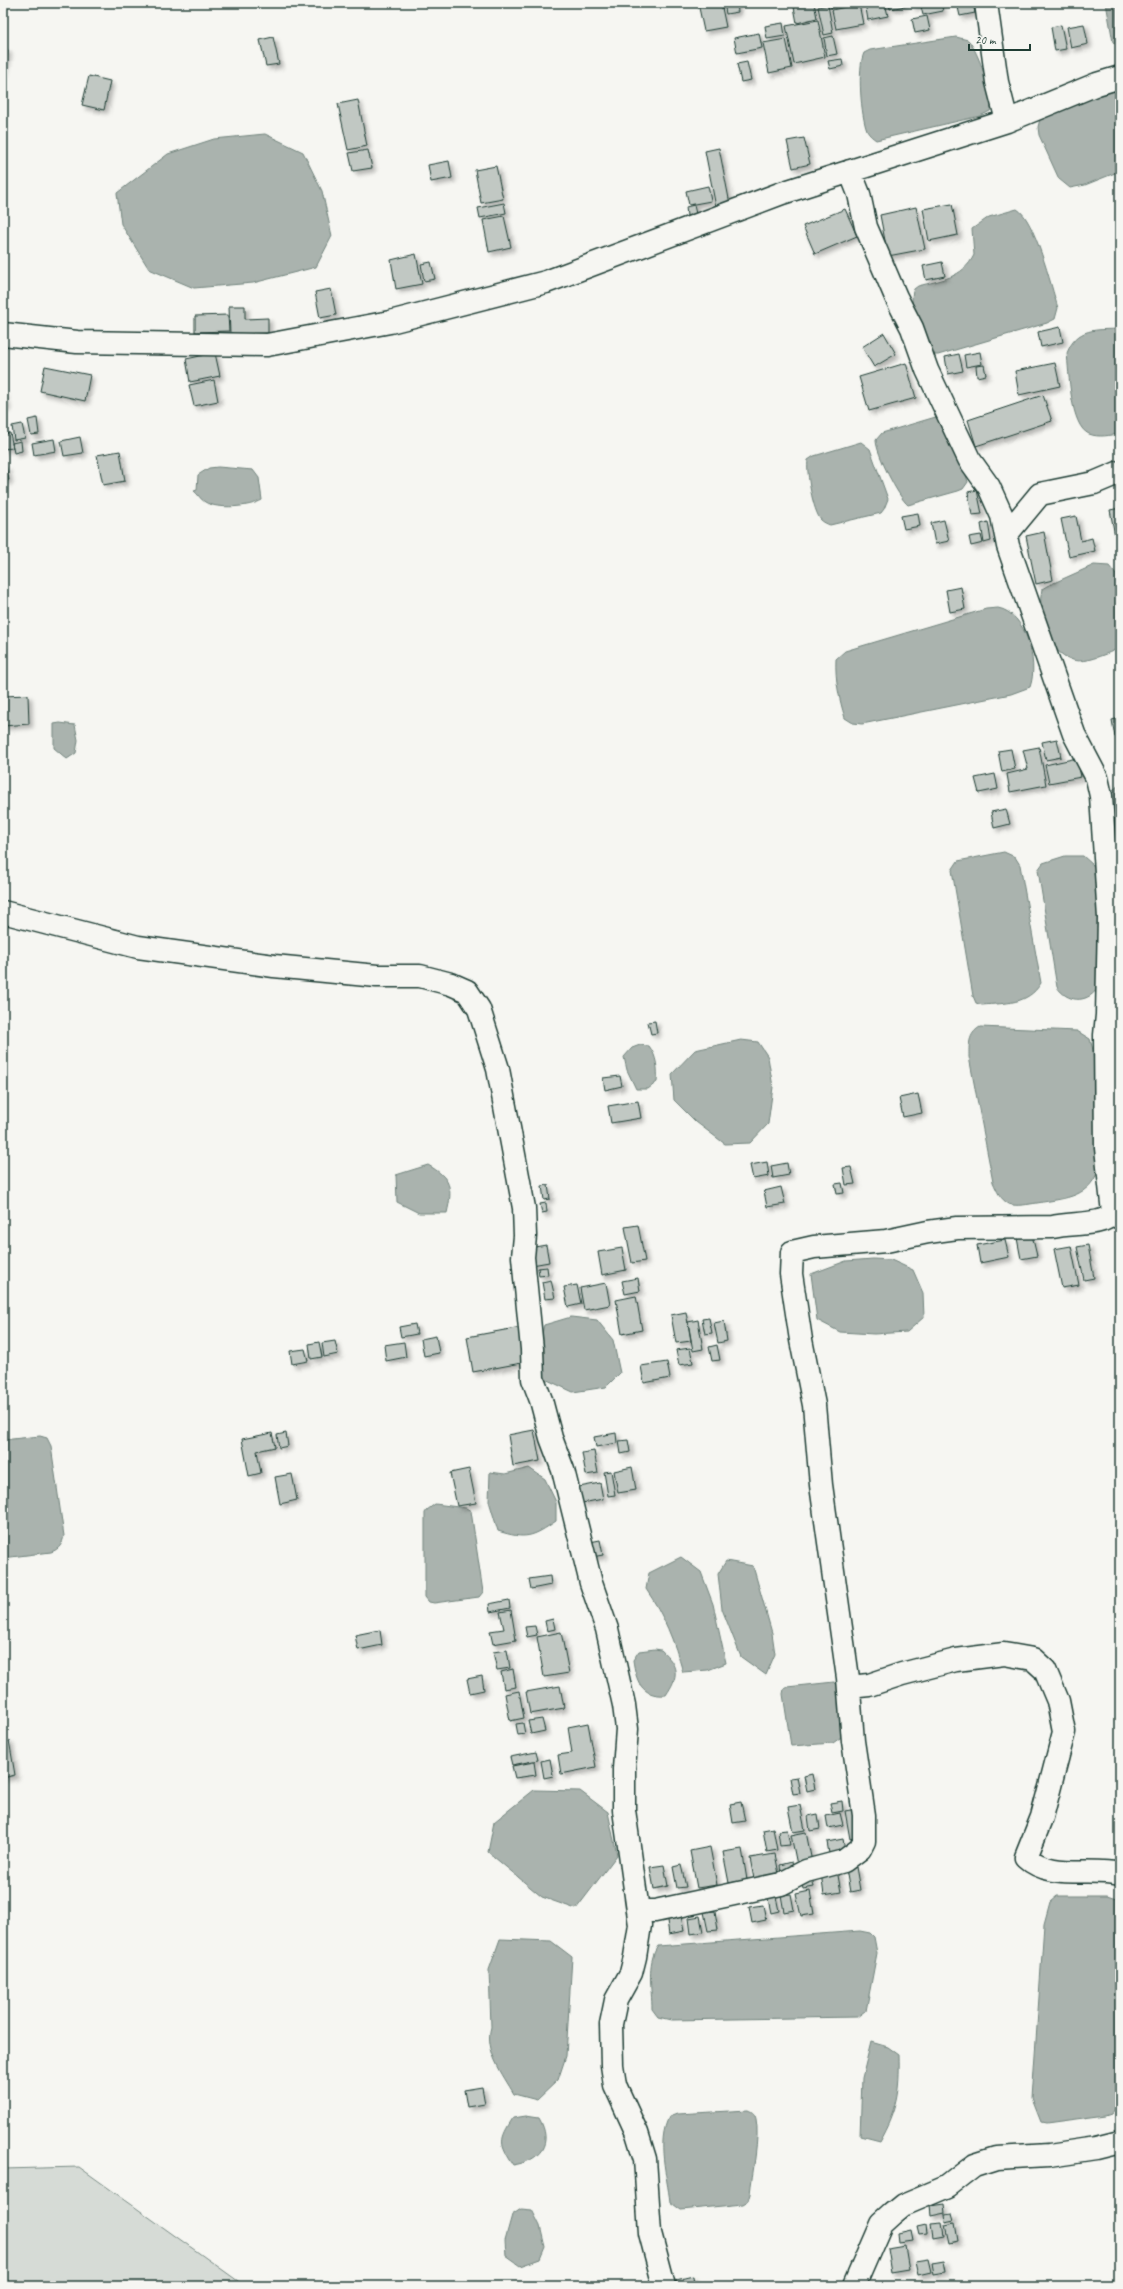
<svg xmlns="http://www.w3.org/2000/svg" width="1123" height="2289" font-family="Caveat,sans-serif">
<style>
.green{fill:#d6dbd6;stroke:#7a8c85}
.water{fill:#aab3ae;stroke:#72847d}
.building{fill:#c1c8c3;stroke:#1f3d34;filter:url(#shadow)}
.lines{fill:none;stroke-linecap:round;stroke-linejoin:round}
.minor-casing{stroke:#1f3d34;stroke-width:25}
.minor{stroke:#f6f6f2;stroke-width:22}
</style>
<defs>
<filter id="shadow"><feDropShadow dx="3.5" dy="3.5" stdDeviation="2" flood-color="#0004"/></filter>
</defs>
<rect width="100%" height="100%" fill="#f6f6f2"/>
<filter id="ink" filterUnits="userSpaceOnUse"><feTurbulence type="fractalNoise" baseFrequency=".025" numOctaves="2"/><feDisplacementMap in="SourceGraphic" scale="8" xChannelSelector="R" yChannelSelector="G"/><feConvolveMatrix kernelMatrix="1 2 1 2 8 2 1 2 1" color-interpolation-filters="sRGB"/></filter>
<g filter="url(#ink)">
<path class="green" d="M79,2167L245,2286H3V2169Z"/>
<path class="water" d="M1106,3H1120V48L1113,42Z
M956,37L968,40C977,48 996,101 990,111L980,116L876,140C873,138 869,135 867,131C861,116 857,68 864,53L870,50Z
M1120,88V171L1085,185L1070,188L1059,179L1039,135L1038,127L1040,119L1048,112Z
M265,134L303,152L322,191L332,236L316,267L253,283L194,288L149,269L121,224L117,193L168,154L214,139Z
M1017,209C1035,219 1051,286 1058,308L1055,319L1047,323L938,355H933C925,341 906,304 914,289L918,286C941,280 963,278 974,255L972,229L989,217Z
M1120,329V434C1110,435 1099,438 1089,434C1070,426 1069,372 1067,353C1077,327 1096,330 1120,329Z
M939,416L950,422L968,482L963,489L958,491L908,505C898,497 876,453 876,440L882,433Z
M861,442L870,449L888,499L884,509L881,513L830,525C827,524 823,522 821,520C813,511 806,472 808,460L814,456Z
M218,467L253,470L259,478L262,500C250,507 218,510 205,502C201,500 198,494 194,491L197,490L198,475L209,468Z
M1094,565L1109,566L1120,580V648C1108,653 1085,664 1073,660C1046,652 1037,613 1042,589L1047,586Z
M998,608C1026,613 1039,662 1030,687L1011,694L862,724L853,723L845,718C839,698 835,680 836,659L845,651L986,609Z
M60,723L75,725L78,740L76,753L67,759L54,748V724Z
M1120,784V932L1112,797L1113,790Z
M1004,852L1015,857L1020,865L1041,983C1028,1005 1005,1003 982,1005L976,1003L973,996L952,870L958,861Z
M1065,856H1083L1093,865L1098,875L1097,989C1086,1004 1067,1002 1057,987L1038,870L1043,863Z
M1120,952V1163L1113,964Z
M980,1027L1077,1031L1090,1039L1093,1050L1100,1164C1092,1198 1066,1198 1037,1203C1029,1204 1016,1207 1009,1204C1000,1199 997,1191 993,1182L969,1057C969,1045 968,1034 980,1027Z
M741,1040L758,1042L768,1057L773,1087L768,1124L750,1143L725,1144L696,1122L674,1100L672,1074L695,1050Z
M640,1045L649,1046C657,1056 658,1070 657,1082L648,1089H636L627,1070L624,1057L632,1048Z
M428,1165C451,1178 453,1188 447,1213H419L397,1202L396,1175Z
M873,1259L891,1260L913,1270L923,1293L924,1317L907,1332L874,1334L840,1332L817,1320L811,1274L846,1261Z
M571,1317L597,1320L613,1340L620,1373L606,1387L573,1392L541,1377L539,1346L544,1325Z
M40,1436L47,1438L51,1446L64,1536C62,1544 60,1549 51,1552L3,1558V1440Z
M529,1468L545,1479L556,1502V1521C533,1537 526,1540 498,1531L489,1501L490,1472L505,1474Z
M435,1504L466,1508L471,1511L483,1592L479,1597L434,1603L429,1602L425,1597V1513L427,1510Z
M681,1557L701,1572L713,1604L726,1663L708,1670L683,1672C674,1641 664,1615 646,1589L649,1573Z
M726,1561L753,1566L772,1633L775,1654L766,1675L741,1657L722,1609L718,1574Z
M655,1649L661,1650C679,1666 679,1676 666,1695C641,1697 636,1681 633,1660L639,1651Z
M834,1682L839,1686L844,1735L833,1743L791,1746L783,1694L784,1689L787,1687Z
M534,1790L580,1791L608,1812L617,1855L576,1909L542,1897L488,1852L494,1822Z
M1057,1896H1108L1120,1900V2102L1112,2113L1106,2115L1046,2123L1041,2122L1032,2099L1044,1924L1050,1902Z
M860,1931L870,1933L874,1937L877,1953L866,2011L858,2017L671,2020L658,2017L652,2009C652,1990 646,1963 658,1946Z
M500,1939L551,1941L572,1957L566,2056L558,2080L537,2100L514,2094C503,2075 484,2050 491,2027L489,1970Z
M871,2042L888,2047L899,2055C900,2090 897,2109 879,2141L860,2136L862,2078Z
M748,2110C753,2112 755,2114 756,2119C760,2138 752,2174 750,2194L748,2201L743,2204L681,2210L670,2202C667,2175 656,2142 669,2117L677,2114Z
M526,2116L539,2118C554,2144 540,2161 513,2165C499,2144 499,2140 513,2118Z
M521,2209L532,2210L540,2226L545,2247L540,2259L520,2266L506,2256L505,2240L512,2215Z"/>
<path class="building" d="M698,3H721L726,27L704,31Z
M724,3H737L738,12L726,14Z
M814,3L817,18L797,23L794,7Z
M829,3H843V5L831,8Z
M865,3H885L888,16L868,20Z
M889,3H904L905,6L890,9Z
M911,3H929V4L912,7Z
M941,3L943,11L923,15L921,7Z
M957,3H973L975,13L960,16Z
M859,4L863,24L836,29L832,10Z
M828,5L833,33L824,35L818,7Z
M927,16L930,30L915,33L912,19Z
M818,20L825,57L794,64L786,26Z
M783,23L785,36L767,39L765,26Z
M1084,24L1088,44L1071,48L1067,27Z
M1061,25L1066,49L1055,51L1051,27Z
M759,33L762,48L737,53L734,38Z
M833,36L837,54L827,56L824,38Z
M273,37L279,64L266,66L260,40Z
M786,39L792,68L769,73L763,43Z
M3,49L8,50L3,74Z
M842,59L843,66L830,69L828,61Z
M747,62L751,80L741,82L737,64Z
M89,76L110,81L104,110L82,105Z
M358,100L367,146L348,150L338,104Z
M804,138L810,164L793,168L787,141Z
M719,148L730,204L716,207L705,151Z
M368,150L372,168L353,171L349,153Z
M449,161L452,178L431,182L428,165Z
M496,166L503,199L481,203L475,170Z
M708,186L711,201L689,205L686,191Z
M504,203L506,213L480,218L478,208Z
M952,204L958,235L929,241L923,209Z
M694,205L696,214L687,216L686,207Z
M916,207L925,249L888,256L880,215Z
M845,209L857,236L815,254L803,226Z
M504,216L511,247L489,252L483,220Z
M416,254L422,284L396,289L391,260Z
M431,262L435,279L424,281L421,264Z
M942,262L945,276L926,280L923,266Z
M331,289L336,315L320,318L315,292Z
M229,306H245V319L268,318V333L230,334Z
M228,315L229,331L195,332V316Z
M1060,327L1063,342L1041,347L1038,332Z
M884,333L896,354L874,367L862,347Z
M980,352L982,364L966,367L964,355Z
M215,353L220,376L190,382L186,359Z
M959,354L963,371L948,374L945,357Z
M906,363L916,398L869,411L859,377Z
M1055,363L1060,386L1019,395L1015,371Z
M984,365L986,375L977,377L976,366Z
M45,366L90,375L85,401L40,391Z
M214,380L218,401L194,406L189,385Z
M3,390L7,407L3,408Z
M1043,395L1052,421L976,446L968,420Z
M37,418L39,434L31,435L28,420Z
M22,424L25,438L14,440L12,426Z
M10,433L13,448L4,449L3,434Z
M80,437L83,453L64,456L61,441Z
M54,439L56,451L34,455L32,443Z
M21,441L22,451L14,453L12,443Z
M120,451L125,481L103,485L97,455Z
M3,467H6L9,480L3,481Z
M977,490L982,514L972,515L968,492Z
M1120,508V546H1117L1110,510Z
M918,513L920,526L904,529L901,516Z
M1076,516L1081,541L1092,538L1095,551L1069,557L1061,519Z
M944,520L949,541L935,544L931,523Z
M988,522L991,541L984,543L981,524Z
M1044,532L1053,580L1036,584L1026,536Z
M981,535L983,543L971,546L969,537Z
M961,587L965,609L950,612L946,590Z
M28,695L29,724L3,726V696Z
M1120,718V736L1115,737L1112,720Z
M1057,739L1061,757L1046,760L1042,742Z
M1039,747L1046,785L1010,792L1007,774L1028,769L1023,750Z
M1011,749L1015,769L1002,772L998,751Z
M1077,758L1081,777L1049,783L1045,765Z
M995,774L998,789L979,793L975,778Z
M1006,809L1010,824L994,828L991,812Z
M655,1021L657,1033L651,1034L648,1022Z
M620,1076L622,1086L605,1090L603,1078Z
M918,1094L922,1113L903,1117L899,1098Z
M638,1101L641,1118L611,1123L608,1106Z
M767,1162L769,1176L753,1179L750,1165Z
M787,1163L789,1175L773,1178L771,1166Z
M851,1167L855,1184L846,1185L843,1168Z
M842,1183L844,1193L837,1194L835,1184Z
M548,1185L550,1199L544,1200L542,1186Z
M781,1187L785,1204L767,1207L764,1191Z
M546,1203L547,1212L542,1213L540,1204Z
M638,1225L645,1261L632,1263L625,1227Z
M1032,1235L1037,1256L1021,1259L1017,1238Z
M1005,1240L1009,1257L980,1263L977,1245Z
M546,1245L549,1262L532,1265L529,1248Z
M1088,1245L1094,1278L1084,1280L1077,1247Z
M1071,1246L1079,1285L1062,1288L1054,1249Z
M622,1248L626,1270L602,1275L598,1252Z
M547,1267L548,1275L539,1276L538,1268Z
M638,1278L640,1291L625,1294L622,1281Z
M551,1280L555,1298L545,1299L542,1282Z
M606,1283L610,1305L584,1310L580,1288Z
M577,1285L581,1304L568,1307L564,1287Z
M636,1296L642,1330L622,1334L616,1300Z
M686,1312L691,1341L676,1343L671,1315Z
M709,1318L712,1333L705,1334L702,1319Z
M698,1320L703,1349L693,1351L688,1322Z
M724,1321L727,1341L718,1343L714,1323Z
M415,1324L417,1334L401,1337L399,1327Z
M521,1327L527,1362L473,1372L467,1337Z
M436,1336L439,1353L424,1356L421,1339Z
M335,1341L338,1354L324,1357L322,1343Z
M319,1342L322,1357L311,1359L309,1344Z
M404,1342L406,1357L386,1361L384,1345Z
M717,1345L720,1360L712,1361L709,1347Z
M690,1348L693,1363L679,1365L676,1350Z
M305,1349L308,1361L292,1364L290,1351Z
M667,1362L670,1378L644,1383L641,1366Z
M534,1430L540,1461L513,1466L508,1435Z
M272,1433L275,1447L257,1451L261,1473L249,1476L242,1439Z
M286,1433L288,1446L279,1448L277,1435Z
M616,1433L617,1443L596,1447L594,1437Z
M628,1440L630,1452L621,1454L619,1441Z
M594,1451L598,1473L586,1475L582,1453Z
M632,1467L636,1490L618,1493L614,1471Z
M469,1469L476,1503L457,1506L450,1473Z
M611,1471L615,1495L608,1496L604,1472Z
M292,1474L297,1500L280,1504L275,1477Z
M600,1483L603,1499L582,1503L579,1487Z
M600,1540L603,1555L592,1557L590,1542Z
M550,1576L551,1585L531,1589L529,1579Z
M509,1600L510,1608L490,1612L489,1604Z
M511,1610L516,1640L493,1644L490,1631L504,1629L500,1612Z
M553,1619L555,1629L547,1631L545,1621Z
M535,1626L537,1635L527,1637L525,1627Z
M380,1630L382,1645L358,1650L355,1635Z
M561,1632L569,1673L544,1677L537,1637Z
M507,1650L510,1668L497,1670L493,1652Z
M513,1669L516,1687L504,1689L501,1672Z
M482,1676L484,1690L470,1693L467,1679Z
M560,1686L564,1708L530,1714L526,1692Z
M519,1691L524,1718L510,1721L505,1694Z
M542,1719L545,1731L531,1734L528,1721Z
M523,1723L525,1734L518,1735L516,1724Z
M588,1723L596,1767L561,1774L558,1755L572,1753L568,1727Z
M9,1740L15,1775L3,1778V1741Z
M536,1752L538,1760L512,1765L510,1757Z
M550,1759L553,1776L544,1778L541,1761Z
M534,1762L536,1775L515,1778L512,1766Z
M812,1774L815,1789L807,1791L804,1776Z
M797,1777L800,1793L793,1794L790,1778Z
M842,1801L843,1811L832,1813L830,1803Z
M741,1802L745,1821L733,1823L730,1804Z
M800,1805L805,1830L793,1832L788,1807Z
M856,1809L861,1836L850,1839L845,1811Z
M840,1813L843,1825L828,1828L826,1816Z
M818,1814L820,1829L810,1831L808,1816Z
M773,1828L777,1850L767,1852L763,1830Z
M787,1830L790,1845L780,1846L778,1831Z
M806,1832L812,1862L797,1865L791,1835Z
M843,1839L846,1856L830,1859L827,1842Z
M710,1847L717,1885L697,1888L690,1851Z
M742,1849L747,1880L729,1883L723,1852Z
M775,1854L779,1874L754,1879L750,1858Z
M792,1862L794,1872L781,1875L780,1865Z
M664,1865L668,1886L654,1889L650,1867Z
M681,1865L686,1887L677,1888L673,1867Z
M856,1867L860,1890L850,1892L846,1869Z
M837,1870L841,1892L824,1895L821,1873Z
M811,1873L814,1887L803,1889L800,1875Z
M810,1891L814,1914L801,1916L796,1894Z
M775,1892L779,1911L771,1913L767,1894Z
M791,1894L794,1910L784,1912L781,1895Z
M763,1905L766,1920L752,1923L749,1907Z
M680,1911L684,1931L669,1934L666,1914Z
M715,1911L718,1930L708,1931L704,1912Z
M700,1916L703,1932L691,1934L689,1918Z
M482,2087L485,2104L467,2107L464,2090Z
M944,2204L945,2213L931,2216L930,2206Z
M953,2213L955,2220L946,2222L945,2214Z
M942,2223L944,2236L933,2238L931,2224Z
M955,2223L958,2241L949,2243L945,2225Z
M926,2224L927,2233L919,2234L917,2226Z
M911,2231L913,2241L899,2243L898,2234Z
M905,2246L909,2270L891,2273L887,2249Z
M928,2259L931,2272L918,2275L915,2261Z
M944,2261L946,2272L934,2274L932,2263Z
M693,2276L694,2286H677L676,2280Z"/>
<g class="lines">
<g class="minor-casing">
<path id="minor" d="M986,3L997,82L1007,121
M3,334L77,342L267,345L390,322L546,282L782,193L1007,121L1097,84L1120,77
M1006,535L1040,494L1094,483L1120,472
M3,912L138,947L274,966L377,976H420L451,984L467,991L479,1009L498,1069L524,1208L525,1236L523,1257L532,1349L533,1379L541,1400L551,1438L563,1470L591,1583L607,1629L624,1705L627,1729L624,1769V1810L640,1925L635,1957L631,1973L616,2000L611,2024L612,2065L615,2085L637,2133L645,2159L650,2233L664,2286
M849,1687L869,1685L902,1674L956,1660L1004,1654L1033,1659L1045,1670L1058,1701L1064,1732L1042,1817L1026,1857C1050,1880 1090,1867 1120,1874
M638,1911H655L781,1884L806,1871L844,1861L860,1849L864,1841V1815L853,1741L848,1678L821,1485L814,1405L801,1340L791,1274L792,1252L814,1247L886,1241L928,1232L957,1228L1053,1227C1070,1222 1103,1227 1113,1213L1106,1148L1105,1035L1107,1015L1109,918L1101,796L1097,778L1074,734L1008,546L1002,516L989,487L969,459L927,370L912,328L896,297L866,227L859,194L850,171
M854,2286L881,2224L892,2214L903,2205L948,2186L975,2165L997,2158L1049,2155L1096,2148L1120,2142"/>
</g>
<use href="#minor" class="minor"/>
</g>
</g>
<rect width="1123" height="2289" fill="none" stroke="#f6f6f2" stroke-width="16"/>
<rect x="8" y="8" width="1107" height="2273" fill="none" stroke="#1f3d34" stroke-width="1.5" filter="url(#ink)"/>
<path d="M969 44v6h61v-6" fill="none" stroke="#1f3d34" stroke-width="2"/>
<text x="975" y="44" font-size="12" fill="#1f3d34" stroke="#f6f6f2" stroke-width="3" paint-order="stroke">20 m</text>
</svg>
